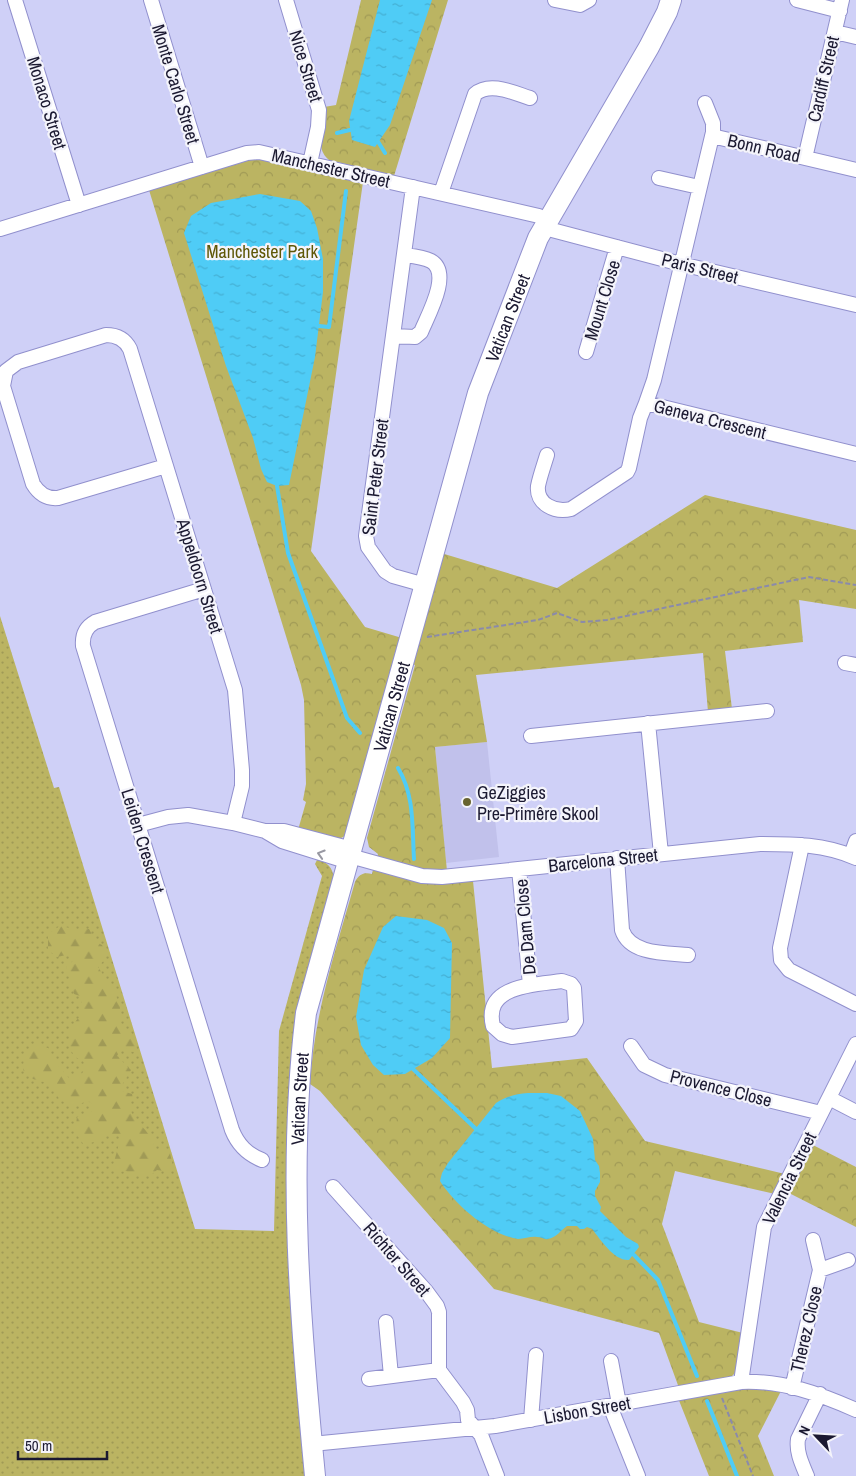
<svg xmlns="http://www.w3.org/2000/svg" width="856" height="1476" font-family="'Archivo Narrow',sans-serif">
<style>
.built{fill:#c1c1eb}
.grass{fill:url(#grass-dots)}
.forest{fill:url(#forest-firs)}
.park{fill:url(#park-crowns)}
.water{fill:url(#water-ripples)}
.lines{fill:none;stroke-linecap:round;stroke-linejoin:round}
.stream{stroke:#4fccf6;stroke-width:4}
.street-casing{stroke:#9190cd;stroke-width:16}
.secondary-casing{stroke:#9190cd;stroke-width:22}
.path{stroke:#8a8aab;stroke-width:2;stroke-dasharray:5 2.5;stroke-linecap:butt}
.street{stroke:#fff;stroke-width:14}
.secondary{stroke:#fff;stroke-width:20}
.oneway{stroke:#9898a2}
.poi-dot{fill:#686330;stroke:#f4f4fb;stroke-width:2}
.labels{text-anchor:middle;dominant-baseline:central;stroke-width:4.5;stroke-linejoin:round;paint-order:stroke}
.street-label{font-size:18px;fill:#1b1931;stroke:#f4f4fb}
.park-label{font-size:18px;fill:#5e5707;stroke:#f4f4fb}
.poi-label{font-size:18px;fill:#1b1931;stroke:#f4f4fb;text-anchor:start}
</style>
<defs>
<pattern id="grass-dots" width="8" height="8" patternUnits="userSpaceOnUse" patternTransform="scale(1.25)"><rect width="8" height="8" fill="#bbb462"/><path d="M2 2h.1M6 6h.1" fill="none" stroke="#a09a56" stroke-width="1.8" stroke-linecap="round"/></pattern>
<pattern id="forest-firs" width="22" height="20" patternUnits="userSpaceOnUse" patternTransform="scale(1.25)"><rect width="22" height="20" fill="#bbb462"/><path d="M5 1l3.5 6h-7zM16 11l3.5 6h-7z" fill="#a09a56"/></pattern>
<pattern id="park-crowns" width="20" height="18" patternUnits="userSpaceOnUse" patternTransform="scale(1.25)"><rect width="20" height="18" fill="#bbb462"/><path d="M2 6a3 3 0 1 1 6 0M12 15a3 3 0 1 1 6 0" fill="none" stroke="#a09a56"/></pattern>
<pattern id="water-ripples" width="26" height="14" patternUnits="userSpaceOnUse" patternTransform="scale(1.25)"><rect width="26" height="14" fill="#4fccf6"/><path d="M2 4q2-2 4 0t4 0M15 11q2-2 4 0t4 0" fill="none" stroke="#44afd3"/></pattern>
</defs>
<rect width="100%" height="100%" fill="#cfd0f7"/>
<path class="built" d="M487,742L499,857L446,863L435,747Z"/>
<path class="grass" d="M0,616L54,788L59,787L195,1229L274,1231L279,1031L322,876L315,864L317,860C328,862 332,867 334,878L303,1000L307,1476H0Z"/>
<path class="forest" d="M60,926L79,930L89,929L96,942L102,945L106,954L104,960L98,967L115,993L120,1006V1021L124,1029L131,1032L135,1041L137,1049L133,1052L125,1048L120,1051L117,1056L131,1070L119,1090L132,1094L133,1099L128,1104C133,1121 145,1128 155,1141L152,1147C156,1151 159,1151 164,1151L167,1149L170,1153L173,1167L164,1171L157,1170L151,1175H132L126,1171L116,1172L112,1169L121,1137L106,1132L100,1140L84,1145L75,1132L77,1117L91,1112L96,1107L88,1101L73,1106L60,1100L54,1090L44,1082L33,1079L23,1070L24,1058L36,1045L48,1048L53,1060L69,1078L81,1075L86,1067L83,1061L75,1057L69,1047C70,1035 71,1023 81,1016L80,1007L83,997L74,994L66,967L75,959L71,954L57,957L48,950V934Z"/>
<path class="park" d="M361,0H448L394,176L329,160C314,148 322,124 324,107L336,105Z
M258,158L363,182L311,551L365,627L402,638L345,836L337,840L298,830L306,802L303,800L306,784L304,700L301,685L149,190L247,160Z
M705,495L856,530V609L799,600L803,642L725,651L732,709L708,712L703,653L476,675L487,742L435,747L447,871H427L377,858L378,854L369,847L367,838L415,665L410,663L441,553L557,588Z
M373,870L428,884L473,881L492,1068L587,1058L645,1141L785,1174L775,1194L675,1171L662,1224L699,1322L743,1333L737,1371L730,1378L679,1388L659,1333L494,1289L320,1091L310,1084C314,1014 336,949 355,882C359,874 364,872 372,874Z
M811,1144L856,1167V1227L787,1192Z
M742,1386L781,1391L758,1436L774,1476H709L678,1398Z"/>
<path class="water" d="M380,0H432L390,125L375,147L352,140L349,121Z
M260,194L300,201L311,211L317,228L323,259V292L315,357L289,485L277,486L267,482L261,469L253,438L226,366L184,233L191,216L211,203Z
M396,916L427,920L444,928L452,943L450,1038L432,1058L405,1074L384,1075L373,1065L361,1045L356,1017L364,970L383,927Z
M528,1093H547L561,1096L580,1111L593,1139L595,1160L599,1166L600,1173V1182L595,1191V1196L601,1207L600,1211L626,1237L638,1244L639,1247L629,1260C614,1261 601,1240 592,1229L587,1227L584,1229H580L577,1226H567C561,1230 556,1238 548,1239C544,1240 542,1237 537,1237C531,1236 525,1239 518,1239C490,1235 455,1205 440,1181L442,1173L448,1163L496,1103C507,1096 516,1094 528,1093Z"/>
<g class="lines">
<path class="stream" d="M337,133L354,129
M377,140L385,153
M319,326L329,327L346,191
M277,486L288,553L347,718L360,733
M398,768C415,796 412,828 414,859
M413,1069L476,1129
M634,1255L658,1280L697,1376
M707,1401L737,1476"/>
<g class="street-casing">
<path id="street" d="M15,0L79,205
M151,0L202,167
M286,0L319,110L318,127L310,163
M555,0L580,5L589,0
M797,0L840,11
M835,32L856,37
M705,103L713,123V132L654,380L646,403L856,454
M712,136L856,170
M805,158L842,0
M659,178L699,187
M413,187L366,536L368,547L385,571L393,576L425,585
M441,193L475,94C490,81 514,93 530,98
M0,229L247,153L259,152L539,216L552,230L681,264L856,305
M393,336L415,337L421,332C428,315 452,273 431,261C423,257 412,256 404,255
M586,352L617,247
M547,455C544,465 540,476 538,486C536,504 555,513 571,509L627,472L629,468L640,418L646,403
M166,466L58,498C47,499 39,494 33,484L3,386L6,371L18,362L106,335C117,335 125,339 130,349L235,690L242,770V786L233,823
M204,589L95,622C86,627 82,635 83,646L232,1130C238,1145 247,1154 262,1160
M845,663L856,665
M648,723L661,854
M531,736L767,711
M138,825L168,817L188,815L233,823L265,831L282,841L349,862
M265,831H284L352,849
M802,845L780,948L781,960L789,970L856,1004
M851,855L856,841
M350,856L422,876L442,877L760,844C793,844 825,844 856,858
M617,858L622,930C630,955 667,953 688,955
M519,869L530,985
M562,981L571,984L574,988L576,1021L571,1029L512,1037L502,1034L493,1026C483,985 534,985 562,981Z
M631,1046L644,1065L665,1075L821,1113
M829,1098L856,1112
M333,1187L426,1291L437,1306L439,1312V1370L463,1402L467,1410L468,1420L481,1435L497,1476
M820,1270L848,1260
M386,1322L391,1376
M611,1361L619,1404
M369,1379L439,1370
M741,1382L764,1227L856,1044
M792,1388L820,1270L813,1240
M610,1406L638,1476
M531,1420L536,1355
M312,1444L495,1426L741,1382C782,1380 820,1394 856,1410
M807,1476C802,1464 796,1452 798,1439L820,1394"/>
</g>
<g class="secondary-casing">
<g id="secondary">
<path id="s1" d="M315,1476C300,1322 287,1167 306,1013L478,393L538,238L649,47L667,12L671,0"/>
</g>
</g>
<path class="path" d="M427,637L538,620L557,613L582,622L607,620L809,577L856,585
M722,1398L753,1476"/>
<use href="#street" class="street"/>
<use href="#secondary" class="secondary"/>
</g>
<defs><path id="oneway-chevron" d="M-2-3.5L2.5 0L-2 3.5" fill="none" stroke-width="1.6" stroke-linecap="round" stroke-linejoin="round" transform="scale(1.25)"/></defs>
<use class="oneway" href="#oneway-chevron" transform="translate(321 854) rotate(-163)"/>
<circle class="poi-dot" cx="467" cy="802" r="5"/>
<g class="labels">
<g class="street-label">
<text transform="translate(306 66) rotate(73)">Nice Street</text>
<text transform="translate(823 79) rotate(-77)">Cardiff Street</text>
<text transform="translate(176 84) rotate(73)">Monte Carlo Street</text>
<text transform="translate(47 103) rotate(73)">Monaco Street</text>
<text transform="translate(764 148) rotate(13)">Bonn Road</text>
<text transform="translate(331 168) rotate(13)">Manchester Street</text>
<text transform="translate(700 268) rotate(14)">Paris Street</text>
<text transform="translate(602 300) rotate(-73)">Mount Close</text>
<text stroke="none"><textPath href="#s1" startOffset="1188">Vatican Street</textPath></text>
<text transform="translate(710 419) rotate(14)">Geneva Crescent</text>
<text transform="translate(375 477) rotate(-83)">Saint Peter Street</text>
<text transform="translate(200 576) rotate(73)">Appeldoorn Street</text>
<text stroke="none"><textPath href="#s1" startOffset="782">Vatican Street</textPath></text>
<text transform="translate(143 841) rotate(73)">Leiden Crescent</text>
<text transform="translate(603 860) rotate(-6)">Barcelona Street</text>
<text transform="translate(525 927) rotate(-95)">De Dam Close</text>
<text transform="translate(721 1088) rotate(14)">Provence Close</text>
<text stroke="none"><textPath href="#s1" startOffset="378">Vatican Street</textPath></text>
<text transform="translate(789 1178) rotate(-64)">Valencia Street</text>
<text transform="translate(397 1259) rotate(49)">Richter Street</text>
<text transform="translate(806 1329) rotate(-77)">Therez Close</text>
<text transform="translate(587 1410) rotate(-10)">Lisbon Street</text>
</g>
<g class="park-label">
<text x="262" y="251">Manchester Park</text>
</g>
<g class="poi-label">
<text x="477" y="792">GeZiggies<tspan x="477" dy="21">Pre-Primêre Skool</tspan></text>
</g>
</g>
<g transform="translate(816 1436) rotate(295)" stroke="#f4f4fb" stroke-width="4" paint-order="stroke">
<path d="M0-4L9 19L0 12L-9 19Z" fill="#1b1931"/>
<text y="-8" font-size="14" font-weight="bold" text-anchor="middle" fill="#1b1931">N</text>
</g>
<path d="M18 1451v8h89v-8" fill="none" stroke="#1b1931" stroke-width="2.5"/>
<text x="25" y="1451" font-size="15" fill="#1b1931" stroke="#f4f4fb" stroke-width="4" paint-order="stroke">50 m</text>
</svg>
